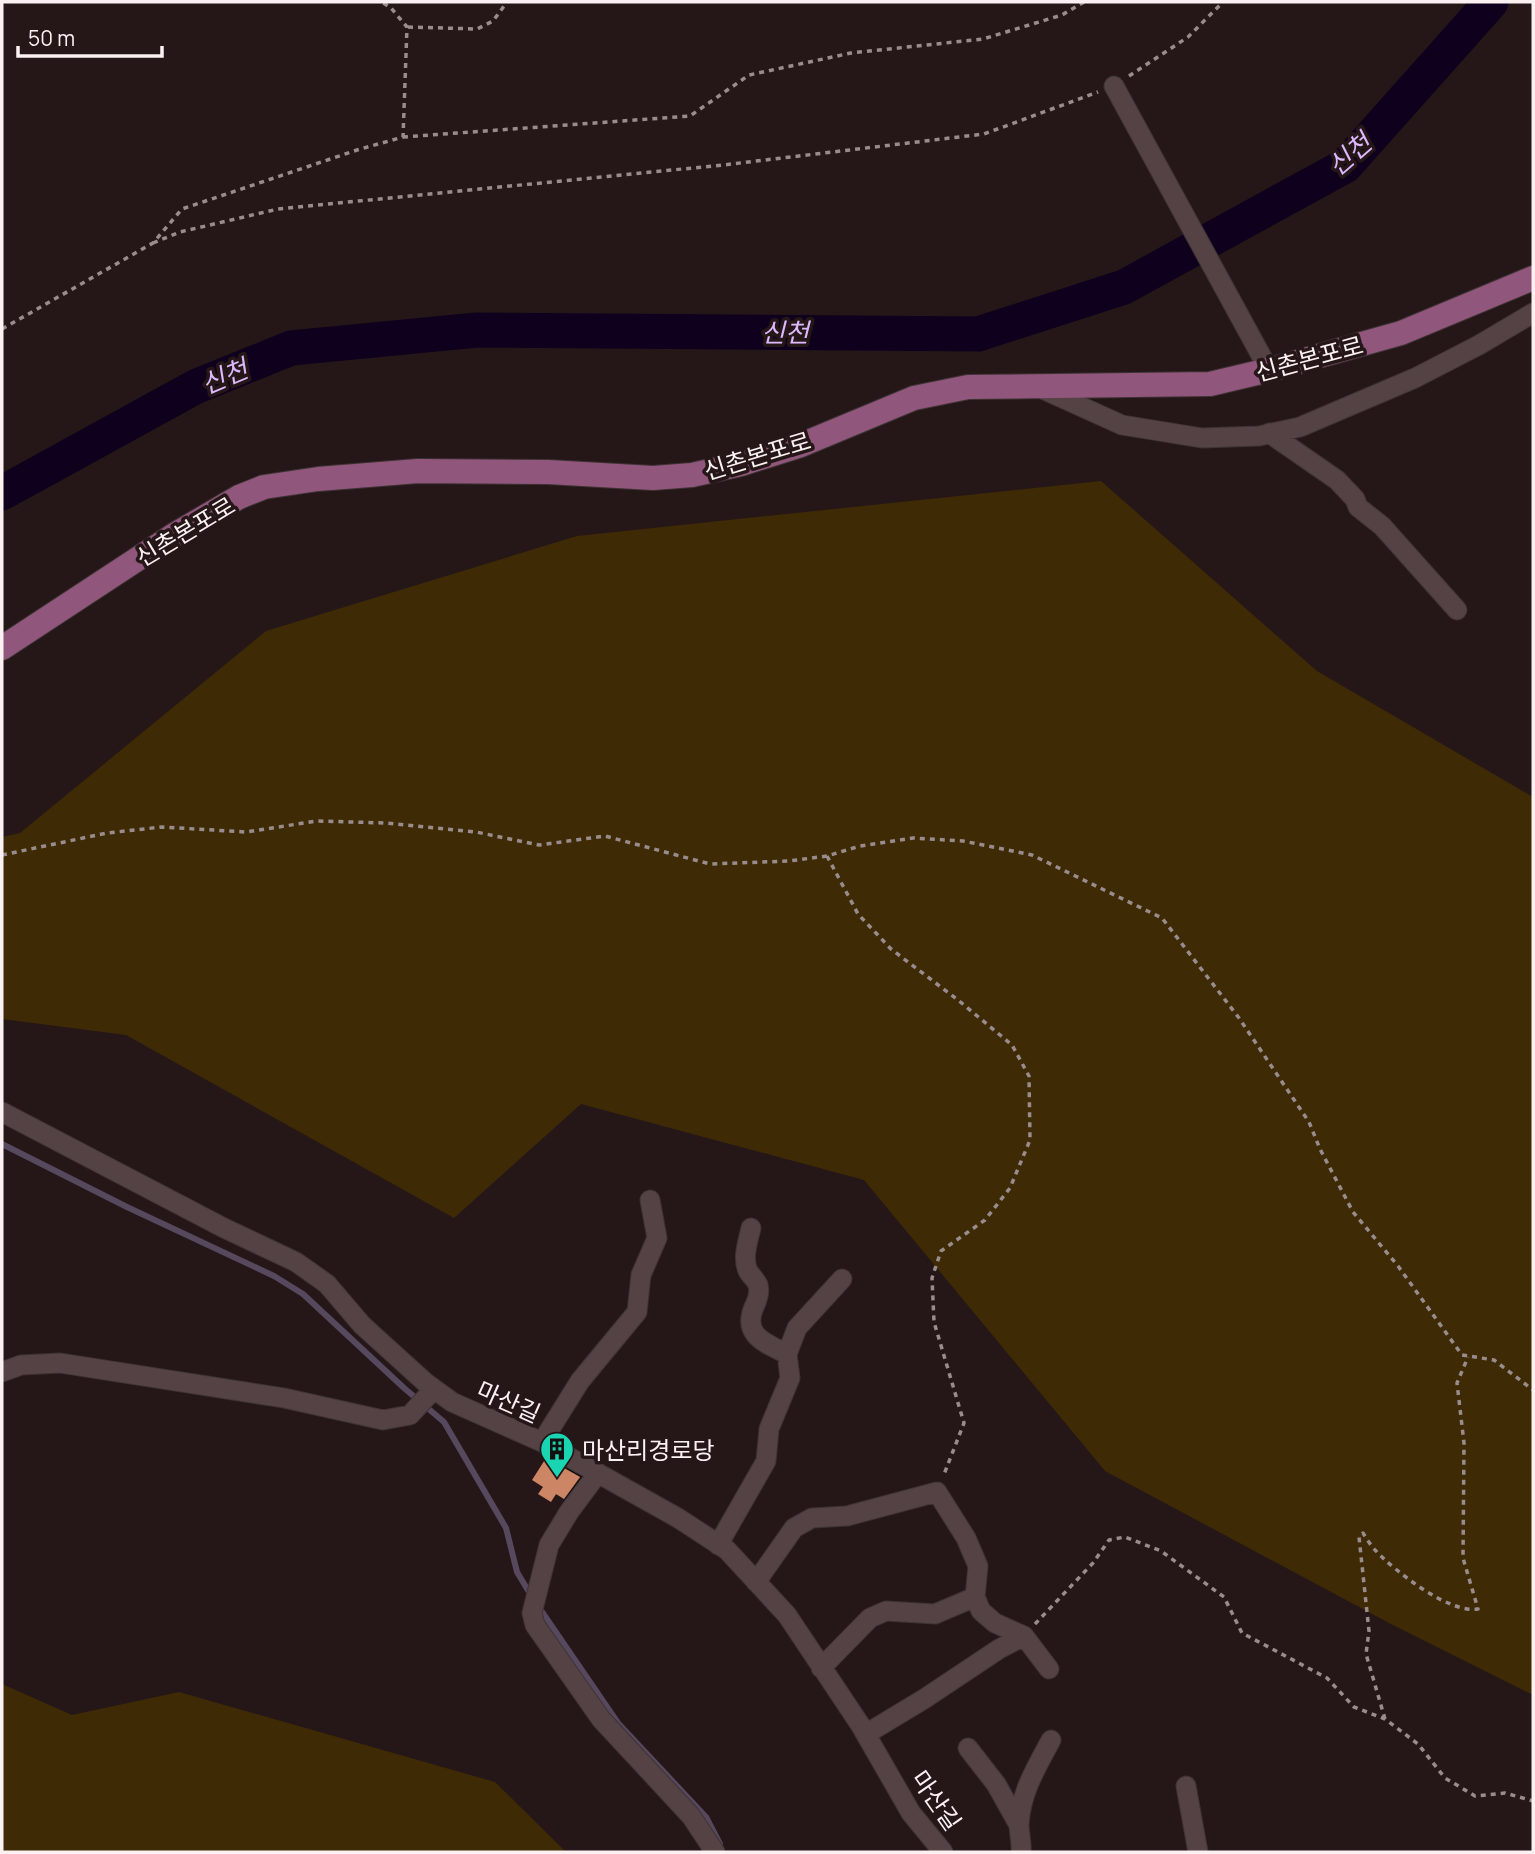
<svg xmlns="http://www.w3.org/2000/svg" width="1535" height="1854" font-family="Manrope,'Noto Sans KR',sans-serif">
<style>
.green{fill:#3e2a05}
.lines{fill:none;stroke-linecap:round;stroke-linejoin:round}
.stream{stroke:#56485d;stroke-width:6}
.river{stroke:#0f001d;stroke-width:35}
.building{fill:#cc8565;filter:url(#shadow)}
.minor-casing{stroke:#3e3334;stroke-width:21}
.major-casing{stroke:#3e3334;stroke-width:26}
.path{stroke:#998c8d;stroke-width:3.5;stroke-dasharray:5 5;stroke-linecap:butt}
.minor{stroke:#544244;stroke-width:19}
.major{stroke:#91567b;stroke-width:24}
.labels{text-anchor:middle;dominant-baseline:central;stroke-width:7;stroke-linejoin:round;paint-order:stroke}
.street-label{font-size:24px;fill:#fcf1f2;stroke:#251718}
.poi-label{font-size:24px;fill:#fcf1f2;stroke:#251718;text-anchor:start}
.water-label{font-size:26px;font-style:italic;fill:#dcb8fe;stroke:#251718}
</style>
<defs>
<filter id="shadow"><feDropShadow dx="6" dy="-6" stdDeviation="0" flood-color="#0009"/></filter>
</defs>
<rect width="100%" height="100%" fill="#251718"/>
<path class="green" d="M1101,481L1317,671L1533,797V1695L1389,1623L1105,1471L864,1180L581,1104L454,1218L126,1035L2,1019V837L20,833L266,631L577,536Z
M2,1684L72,1715L179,1692L495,1782L566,1852H2Z"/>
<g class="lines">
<path class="stream" d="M2,1144L127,1207L274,1276L303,1294L404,1388L444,1422L506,1528L517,1572L532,1597
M538,1606L618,1723L706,1817L720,1844"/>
<path class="river" d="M2,493L195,387L291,348L477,330L978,334L1124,287L1345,166L1491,2"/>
</g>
<path class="building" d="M546,1458L580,1477L564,1499L556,1494L551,1502L538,1494L543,1487L532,1480Z"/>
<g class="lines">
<g class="minor-casing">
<path id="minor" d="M1114,86L1269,370
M1040,388L1122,425L1202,438L1259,436L1300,427L1415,378L1479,345L1533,313
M1269,433L1337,480L1355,499L1358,507L1382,526L1457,610
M2,1112L224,1228L296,1262L327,1284L362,1325L426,1383L452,1402L542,1442L678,1518L727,1550L787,1615L861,1726L911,1813L943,1852
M751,1228C748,1241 742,1258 748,1271C751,1276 756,1280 758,1285C760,1292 757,1301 754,1307C742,1335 765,1343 787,1354
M2,1372L21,1365L60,1363L284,1398L383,1420L410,1415L434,1389
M542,1442L580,1381L637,1312L641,1275L657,1238L650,1200
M598,1473L569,1512L549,1545L532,1613L535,1625L601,1719L691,1816L715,1852
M718,1545L766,1461L769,1429L790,1378L787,1354L797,1328L842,1279
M756,1582L794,1528L812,1518L847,1516L937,1492L966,1538L978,1566L975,1597L981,1611L995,1623L1024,1636L1049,1669
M821,1668L870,1618L886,1611L935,1614L975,1597
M866,1734L924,1699L999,1649L1024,1636
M968,1748L996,1784L1019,1825
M1186,1786L1198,1852
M1021,1852C1022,1843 1019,1834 1019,1824C1021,1792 1036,1768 1051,1740"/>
</g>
<g class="major-casing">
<path id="major" d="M2,648L174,535L239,497L264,487L318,479L418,471L548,472L653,478L692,475L741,464L801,445L914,398L968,387L1210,384L1269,370L1401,333L1533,278"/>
</g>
<path class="path" d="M408,27L477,29L493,21L507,2
M1129,76L1188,37L1223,2
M403,137L690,116L749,75L851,53L983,39L1062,15L1084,2
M153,243L180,232L278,209L723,165L984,134L1098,92
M2,329L153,243L182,209L357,150L403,137L407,27L391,8L382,2
M2,855L107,833L162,827L246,832L317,821L386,823L476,832L539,845L605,836L710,864L789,861L827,856L860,846L913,838L963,841L1032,855L1162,918L1239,1018L1309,1122L1320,1149L1353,1212L1398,1266L1462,1355L1494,1360L1533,1390
M827,856L858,914L891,949L958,1000L1012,1045L1029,1076L1030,1140L1010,1188L985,1220L941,1251L932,1278L934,1322L964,1423L943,1477
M1035,1624L1093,1563L1109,1540L1125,1537L1161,1551L1224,1597L1242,1633L1327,1678L1354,1707L1385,1719L1418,1744L1445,1778L1475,1796L1505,1793L1533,1801
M1385,1719L1366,1654L1369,1631L1359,1537L1363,1533C1367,1539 1371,1546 1376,1551C1395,1571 1449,1614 1478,1609L1463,1558L1464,1443L1457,1383L1468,1357"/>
<use href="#minor" class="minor"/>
<use href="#major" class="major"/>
</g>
<defs>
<g id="building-pin" transform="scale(1.75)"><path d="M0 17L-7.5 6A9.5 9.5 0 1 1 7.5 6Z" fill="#1ad5b2" stroke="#251718"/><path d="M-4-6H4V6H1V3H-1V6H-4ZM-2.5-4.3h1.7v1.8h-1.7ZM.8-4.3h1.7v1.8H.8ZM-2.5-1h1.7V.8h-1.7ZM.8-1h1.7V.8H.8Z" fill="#111"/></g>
</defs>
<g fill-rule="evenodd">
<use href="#building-pin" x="557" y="1449"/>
</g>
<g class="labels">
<g class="street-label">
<text transform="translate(1309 358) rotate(-15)">신촌본포로</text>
<text transform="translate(757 455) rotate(-17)">신촌본포로</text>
<text transform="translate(185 531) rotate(-31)">신촌본포로</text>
<text transform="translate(509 1401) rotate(24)">마산길</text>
<text transform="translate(937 1800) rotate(55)">마산길</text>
</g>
<g class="poi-label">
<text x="582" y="1449">마산리경로당</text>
</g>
<g class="water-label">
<text transform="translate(1349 154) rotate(-41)">신천</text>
<text x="785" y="332">신천</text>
<text transform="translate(224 376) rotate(-23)">신천</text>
</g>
</g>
<rect width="1535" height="1854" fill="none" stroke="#fcf1f2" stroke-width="7"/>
<path d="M18 46v10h144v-10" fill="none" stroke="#fcf1f2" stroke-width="3.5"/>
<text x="28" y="46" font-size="21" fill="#fcf1f2" stroke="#251718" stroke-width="5" paint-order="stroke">50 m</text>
</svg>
